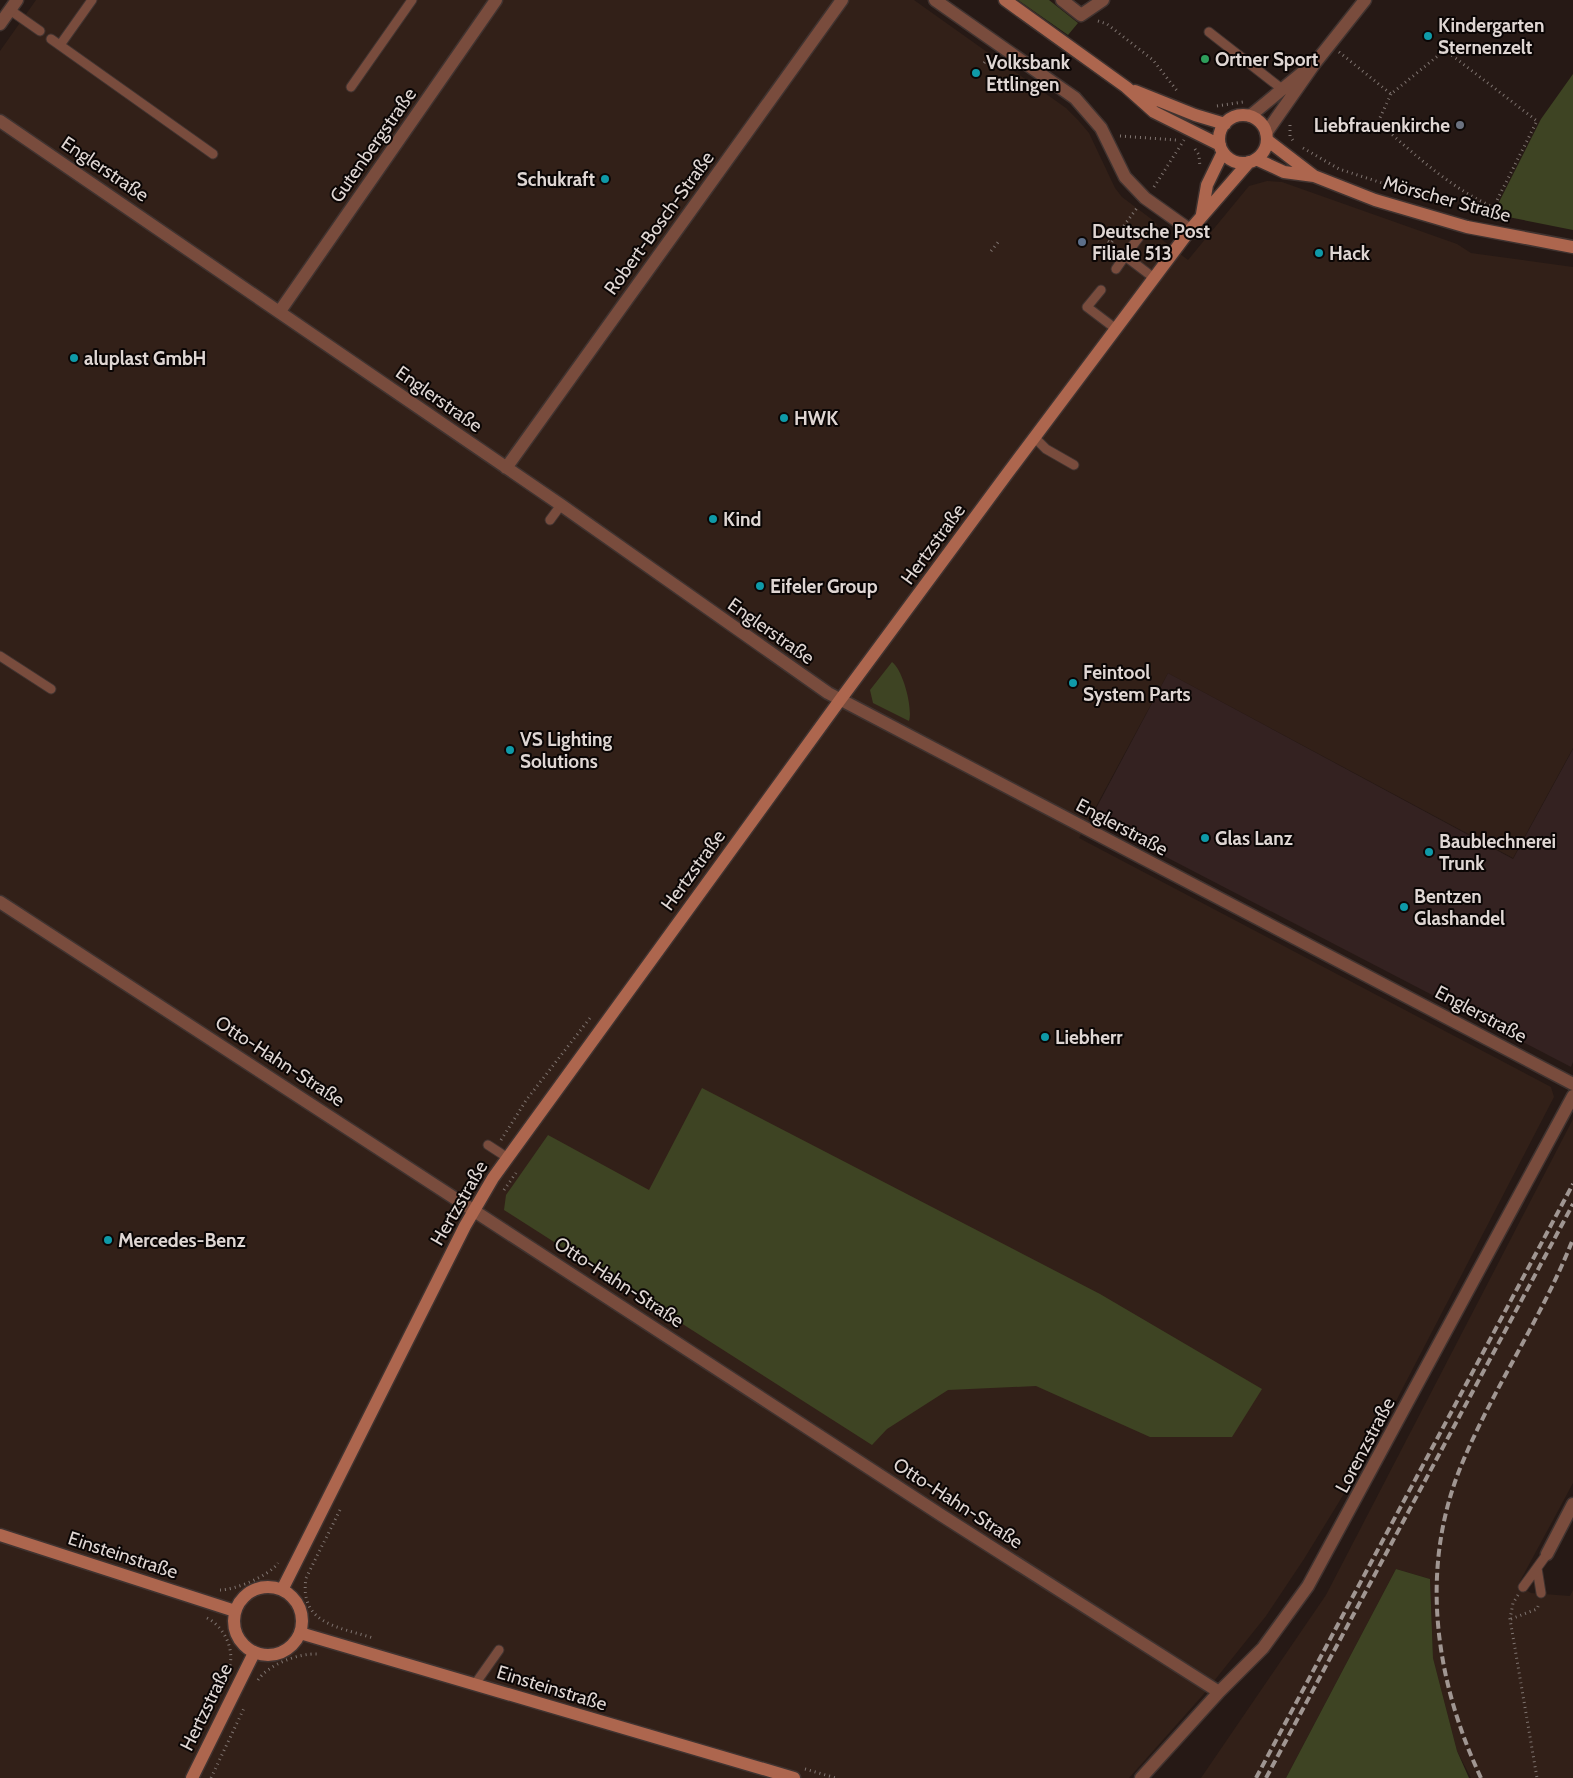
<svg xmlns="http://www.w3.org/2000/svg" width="1573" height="1778" font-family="Cabin,sans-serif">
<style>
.commercial{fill:#342221}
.built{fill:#322018}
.green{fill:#3e4423}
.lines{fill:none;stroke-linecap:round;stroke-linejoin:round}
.lane-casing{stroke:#403330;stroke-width:11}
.street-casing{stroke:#403330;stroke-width:15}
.secondary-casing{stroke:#403330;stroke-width:15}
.path{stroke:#7f7470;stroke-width:3;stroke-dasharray:1 4;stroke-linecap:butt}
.lane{stroke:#794c3d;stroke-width:9}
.street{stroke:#794c3d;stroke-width:12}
.secondary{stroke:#ad664e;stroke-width:12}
.rail{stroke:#a09692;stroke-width:4;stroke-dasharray:8 4;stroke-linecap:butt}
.culture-dot{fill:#0f9aa8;stroke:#0b0605;stroke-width:2}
.leisure-dot{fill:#2e9e5b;stroke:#0b0605;stroke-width:2}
.worship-dot{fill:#6b7280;stroke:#0b0605;stroke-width:2}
.service-dot{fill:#5c6f8a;stroke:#0b0605;stroke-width:2}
.labels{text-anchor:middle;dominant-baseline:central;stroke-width:4;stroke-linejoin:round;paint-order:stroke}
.poi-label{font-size:19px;font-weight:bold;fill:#dfd6d3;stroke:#0b0605;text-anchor:start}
.street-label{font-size:19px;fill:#dfd6d3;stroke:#0b0605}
</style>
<rect width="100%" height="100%" fill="#261915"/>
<path class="commercial" d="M1168,673L1513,859L1573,749V1062L1571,1067L1091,818Z"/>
<path class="built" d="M36,0H914L1066,108L1078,120L1089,133L1115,188L1122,197L1154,221L1160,229L1161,239L1188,260L1249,186L1267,181L1282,182L1457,244L1471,253L1573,267V748L1513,858L1168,673L1079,838L1551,1087L1554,1097L1369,1453L1304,1559L1266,1616L1202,1696L1129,1778H0V51Z
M1573,1119V1483L1518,1585L1531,1593L1570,1596L1573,1590V1778H1471L1457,1751L1433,1658L1430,1579L1396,1569L1286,1778H1201L1326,1595Z"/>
<path class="green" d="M1018,0H1049L1078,23L1068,35Z
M1573,74V230L1493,214L1541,119Z
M892,662C903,670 913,708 909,721L873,703L870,690Z
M702,1088L1100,1294L1262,1389L1232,1437H1150L1036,1386L948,1390L887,1429L872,1445L504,1210L506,1195L548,1135L649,1190Z
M1396,1569L1430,1579L1433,1658L1457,1751L1469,1778H1286Z"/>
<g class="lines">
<g class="lane-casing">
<path id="lane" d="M10,10L40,31
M1209,32L1282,89
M51,39L213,154
M60,45L92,0
M351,87L412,0
M1125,256L1142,233
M1116,269L1125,256L1154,278
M1101,290L1087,307L1116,329
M1035,438L1046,449L1074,465
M550,520L561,505
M0,656L51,689
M488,1145L508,1158
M1537,1568L1541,1593
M1523,1587L1547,1554
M475,1684L499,1650"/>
</g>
<g class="street-casing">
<path id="street" d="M935,0L1075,98L1101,128L1125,177L1145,198L1190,230
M1062,0L1081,15L1103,0
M0,24L17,0
M1250,116L1303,72
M0,121L561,505L828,693L1573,1084
M1266,133L1315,63L1365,0
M280,311L496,0
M506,468L842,0
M0,902L941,1515L1219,1692
M1547,1554L1573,1504
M1141,1778L1219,1692L1263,1648L1308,1586L1573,1096"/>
</g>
<g class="secondary-casing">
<path id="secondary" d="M1005,0L1126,87L1154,112L1220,145
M1135,91L1195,115L1225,124
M1219 139a24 24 0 1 1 48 0a24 24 0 1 1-48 0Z
M1267,140L1314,176
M1256,159L1284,172L1314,176L1375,200L1467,227L1573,247
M1202,214L1207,185L1223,152
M0,1535L235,1611
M234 1621a34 34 0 1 1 68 0a34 34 0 1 1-68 0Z
M282,1590L465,1226L493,1178L840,700L1007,474L1190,230L1249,162
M300,1633L794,1778
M192,1778L254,1653"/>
</g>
<path class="path" d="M1098,21L1107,24L1153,60L1178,92
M1339,52L1391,94L1445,50L1537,121L1489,216
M984,63L990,55
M1391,94L1378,122C1414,154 1449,187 1493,207
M1217,106L1243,102
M1290,125V136L1294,142
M1120,136L1176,140
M1303,148L1339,169L1456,207
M1195,149L1199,155L1200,167
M1154,187L1184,140
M1108,241L1111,243L1137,208
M991,251L999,241
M501,1140L527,1099L590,1018
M504,1190L516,1173
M340,1510L306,1578C299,1624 339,1627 373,1638
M220,1590C235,1590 269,1576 278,1563
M1518,1595L1513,1603L1510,1619L1537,1778
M207,1618C223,1626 234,1647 230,1665C228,1672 223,1679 220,1686
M1511,1619L1537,1609L1539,1604
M258,1680C269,1664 299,1653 318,1654
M805,1769L836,1778
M211,1778L245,1706"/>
<use href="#lane" class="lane"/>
<use href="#street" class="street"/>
<use href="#secondary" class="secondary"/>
<path class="rail" d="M1256,1778L1573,1184
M1266,1778L1573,1204
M1481,1778C1435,1680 1419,1569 1461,1466C1493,1388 1542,1318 1573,1239"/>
</g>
<g class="culture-dot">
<circle cx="1428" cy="36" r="5"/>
<circle cx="976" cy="73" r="5"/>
<circle cx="605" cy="179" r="5"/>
<circle cx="1319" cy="253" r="5"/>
<circle cx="74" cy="358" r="5"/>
<circle cx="784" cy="418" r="5"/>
<circle cx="713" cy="519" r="5"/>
<circle cx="760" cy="586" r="5"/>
<circle cx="1073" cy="683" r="5"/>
<circle cx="510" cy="750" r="5"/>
<circle cx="1205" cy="838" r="5"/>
<circle cx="1429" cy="852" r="5"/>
<circle cx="1404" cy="907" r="5"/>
<circle cx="1045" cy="1037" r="5"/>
<circle cx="108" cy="1240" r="5"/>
</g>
<circle class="leisure-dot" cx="1205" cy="59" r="5"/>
<circle class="worship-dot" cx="1460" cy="125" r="5"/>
<circle class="service-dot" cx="1082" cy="242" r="5"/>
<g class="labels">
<g class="poi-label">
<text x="1438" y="25">Kindergarten<tspan x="1438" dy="22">Sternenzelt</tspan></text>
<text x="1215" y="59">Ortner Sport</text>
<text x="986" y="62">Volksbank<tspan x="986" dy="22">Ettlingen</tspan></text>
<text x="1450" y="125" text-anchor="end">Liebfrauenkirche</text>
<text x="595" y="179" text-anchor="end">Schukraft</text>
<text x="1092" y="231">Deutsche Post<tspan x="1092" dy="22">Filiale 513</tspan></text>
<text x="1329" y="253">Hack</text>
<text x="84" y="358">aluplast GmbH</text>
<text x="794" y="418">HWK</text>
<text x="723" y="519">Kind</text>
<text x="770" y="586">Eifeler Group</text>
<text x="1083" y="672">Feintool<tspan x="1083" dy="22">System Parts</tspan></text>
<text x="520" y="739">VS Lighting<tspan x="520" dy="22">Solutions</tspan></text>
<text x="1215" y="838">Glas Lanz</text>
<text x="1439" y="841">Baublechnerei<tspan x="1439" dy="22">Trunk</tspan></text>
<text x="1414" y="896">Bentzen<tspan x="1414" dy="22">Glashandel</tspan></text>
<text x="1055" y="1037">Liebherr</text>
<text x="118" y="1240">Mercedes-Benz</text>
</g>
<g class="street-label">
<text transform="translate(373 145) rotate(-55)">Gutenbergstraße</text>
<text transform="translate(105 169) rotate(34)">Englerstraße</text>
<text transform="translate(1447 199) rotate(15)">Mörscher Straße</text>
<text transform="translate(659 223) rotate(-54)">Robert-Bosch-Straße</text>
<text transform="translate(439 399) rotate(35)">Englerstraße</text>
<text transform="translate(933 544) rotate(-54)">Hertzstraße</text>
<text transform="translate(771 631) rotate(35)">Englerstraße</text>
<text transform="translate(1122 827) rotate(28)">Englerstraße</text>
<text transform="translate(693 870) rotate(-54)">Hertzstraße</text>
<text transform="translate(1481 1014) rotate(28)">Englerstraße</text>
<text transform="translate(280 1061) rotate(33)">Otto-Hahn-Straße</text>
<text transform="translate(459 1203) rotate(-60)">Hertzstraße</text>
<text transform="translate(619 1282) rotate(33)">Otto-Hahn-Straße</text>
<text transform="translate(1365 1445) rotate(-62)">Lorenzstraße</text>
<text transform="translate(958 1503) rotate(33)">Otto-Hahn-Straße</text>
<text transform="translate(123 1555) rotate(18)">Einsteinstraße</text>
<text transform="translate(552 1688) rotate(17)">Einsteinstraße</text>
<text transform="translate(206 1707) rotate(-64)">Hertzstraße</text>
</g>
</g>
</svg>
